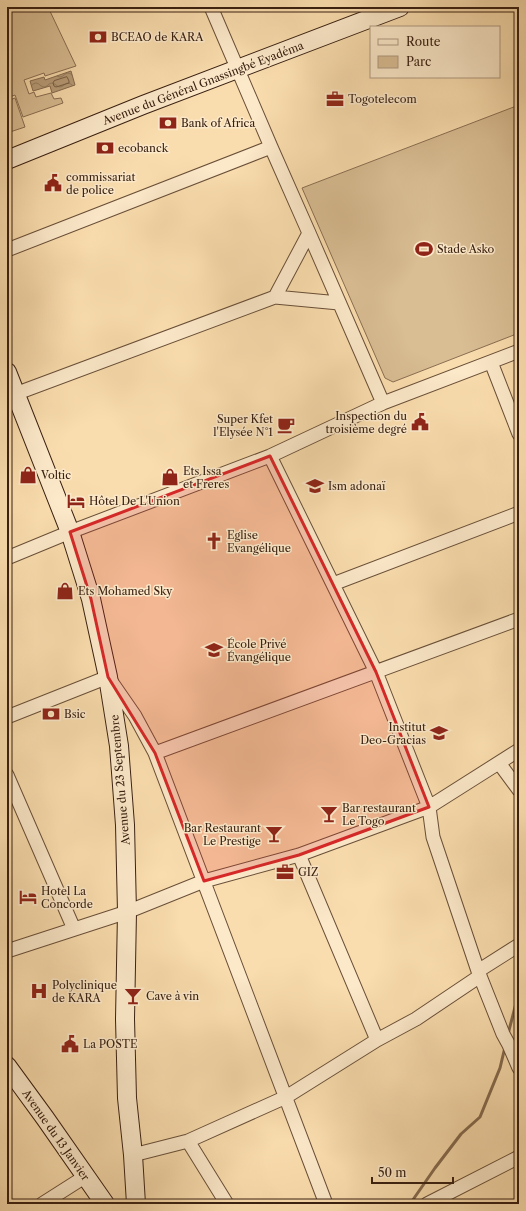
<svg xmlns="http://www.w3.org/2000/svg" width="526" height="1211" font-family="'Libre Caslon Text',serif">
<style>
.green{fill:#d9bd93;stroke:#896e52}
.water{fill:url(#water-waves);stroke:#856b4f}
.lines{fill:none;stroke-linecap:round;stroke-linejoin:round}
.shore{stroke:#785e45;stroke-width:1}
.stream{stroke:#856b4f;stroke-width:3}
.minor-casing{stroke:#694f38;stroke-width:15}
.secondary-casing{stroke:#392011;stroke-width:20}
.minor{stroke:#fce9ca;stroke-width:13}
.secondary{stroke:#fce9ca;stroke-width:18}
.marked{fill:#d62828;fill-opacity:0.2;stroke:#d62828;stroke-width:3;stroke-linejoin:round}
.labels{text-anchor:middle;dominant-baseline:central;stroke-width:3;stroke-linejoin:round;paint-order:stroke}
.poi-label{font-size:11px;fill:#392011;stroke:#fce9ca;text-anchor:start}
.street-label{font-size:11px;fill:#392011;stroke:#fce9ca}
</style>
<defs>
<pattern id="water-waves" width="16" height="10" patternUnits="userSpaceOnUse"><rect width="16" height="10" fill="#b89d79"/><path d="M0 5q4-4 8 0t8 0" fill="none" stroke="#978062"/></pattern>
</defs>
<rect width="100%" height="100%" fill="#faddae"/>
<filter id="stains"><feTurbulence type="fractalNoise" baseFrequency=".005" numOctaves="4"/><feColorMatrix values="0 0 0 0 .2 0 0 0 0 .09 0 0 0 0 .02 0 0 0 .5 -.17"/></filter>
<radialGradient id="worn" r=".72"><stop offset=".6" stop-color="#630" stop-opacity="0"/><stop offset="1" stop-color="#630" stop-opacity=".3"/></radialGradient>
<path class="green" d="M24,7H48L76,66L45,76L44,73L24,80L29,94L34,92L36,97L51,93L54,99L61,98L63,103L23,117L15,95L7,98V14Z
M15,98L25,127L7,133V101Z
M519,105V333L393,382L385,378L302,188Z"/>
<path class="water" d="M71,71L75,85L52,93L50,86L33,91L30,81L44,77L45,80Z"/>
<g class="lines">
<path class="shore" d="M67,77L69,81V83L56,87L54,86L53,83L54,81Z"/>
<path class="stream" d="M508,1034L519,992
M410,1204L435,1168L461,1134L480,1117L500,1068L505,1047"/>
<g class="minor-casing">
<path id="minor" d="M211,7L271,147L309,233L383,403
M7,250L271,147
M275,297L309,233
M491,362L519,434
M7,397L275,297L339,303
M270,456L376,672L429,807L433,837L478,971L503,1034L509,1045L519,1068
M7,558L70,532L270,456L383,403L519,351
M333,584L519,513
M7,717L108,677L135,716L155,753L326,1204
M155,753L519,619
M499,763L519,790
M7,775L74,929
M299,855L377,1040
M7,951L127,912L204,881L299,855L429,807L519,750
M478,971L519,945
M188,1141L227,1204
M133,1155L188,1141L286,1097L377,1040L416,1019L480,976
M42,1204L86,1176
M427,1204L519,1157"/>
</g>
<g class="secondary-casing">
<path id="secondary" d="M7,160L143,105L400,7
M7,372L70,532L91,599L108,677L119,746L125,825L127,912L125,1019L127,1098L133,1155L136,1204
M7,1066L45,1118L105,1204"/>
</g>
<use href="#minor" class="minor"/>
<use href="#secondary" class="secondary"/>
</g>
<path class="marked" d="M270,456L376,672L429,807L299,855L204,881L155,753L108,677L91,599L70,532Z"/>
<defs>
<g id="bank-bare" transform="scale(1.38)"><path d="M-6-4H6V4H-6ZM0-2.3a2.3 2.3 0 1 0 0 4.6a2.3 2.3 0 1 0 0-4.6Z" fill="#8f2418" stroke="#fce9ca" stroke-width="2.5" paint-order="stroke"/></g>
<g id="office-bare" transform="scale(1.38)"><path d="M-6-3h4V-5.5h4V-3h4V5H-6ZM-1-4.5V-3h2v-1.5ZM-6 0V1H6V0Z" fill="#8f2418" stroke="#fce9ca" stroke-width="2.5" paint-order="stroke"/></g>
<g id="civic-bare" transform="scale(1.38)"><path d="M-.6-6.5H3V-4.5H.6V-3L4-1V1h2V6H-6V1h2V-1L-.6-3ZM-1.2 2.5V6h2.4V2.5Z" fill="#8f2418" stroke="#fce9ca" stroke-width="2.5" paint-order="stroke"/></g>
<g id="stadium-bare" transform="scale(1.38)"><path d="M0-5a6.5 5 0 1 0 0 10a6.5 5 0 1 0 0-10ZM-3.5-1.8h7v3.6h-7Z" fill="#8f2418" stroke="#fce9ca" stroke-width="2.5" paint-order="stroke"/></g>
<g id="cafe-bare" transform="scale(1.38)"><path d="M-5.5-4.5H6V0H3Q3 3.5 0 3.5H-2.5Q-5.5 3.5-5.5 0ZM3-3.2v2h1.7v-2ZM-6 4.5H4V6H-6Z" fill="#8f2418" stroke="#fce9ca" stroke-width="2.5" paint-order="stroke"/></g>
<g id="shop-bare" transform="scale(1.38)"><path d="M-5-2.5h2.3a2.7 3.5 0 0 1 5.4 0H5L5.5 6h-11ZM-1.5-2.5h3a1.5 2.3 0 0 0-3 0Z" fill="#8f2418" stroke="#fce9ca" stroke-width="2.5" paint-order="stroke"/></g>
<g id="university-bare" transform="scale(1.38)"><path d="M0-5L7-2L0 1L-7-2ZM-4 1L0 2.5L4 1V4Q0 6-4 4Z" fill="#8f2418" stroke="#fce9ca" stroke-width="2.5" paint-order="stroke"/></g>
<g id="hotel-bare" transform="scale(1.38)"><path d="M-6-4.5h1.5V1H6V5H4.5V3h-9V5H-6ZM-4 0a1.8 1.8 0 1 1 3.6 0ZM.5 0V-2.5h3Q6-2.5 6 0Z" fill="#8f2418" stroke="#fce9ca" stroke-width="2.5" paint-order="stroke"/></g>
<g id="church-bare" transform="scale(1.38)"><path d="M-1.2-6h2.4v3.5h3.3v2.4h-3.3V6h-2.4V-.1h-3.3v-2.4h3.3Z" fill="#8f2418" stroke="#fce9ca" stroke-width="2.5" paint-order="stroke"/></g>
<g id="school-bare" transform="scale(1.38)"><path d="M0-5L7-2L0 1L-7-2ZM-4 1L0 2.5L4 1V4Q0 6-4 4Z" fill="#8f2418" stroke="#fce9ca" stroke-width="2.5" paint-order="stroke"/></g>
<g id="bar-bare" transform="scale(1.38)"><path d="M-6-5H6L.8 .8V4.5H3.5V6h-7V4.5H-.8V.8Z" fill="#8f2418" stroke="#fce9ca" stroke-width="2.5" paint-order="stroke"/></g>
<g id="hospital-bare" transform="scale(1.38)"><path d="M-5-5h3v3.5h4V-5h3V5h-3V1.5h-4V5h-3Z" fill="#8f2418" stroke="#fce9ca" stroke-width="2.5" paint-order="stroke"/></g>
</defs>
<g fill-rule="evenodd">
<use href="#bank-bare" x="98" y="37"/>
<use href="#office-bare" x="335" y="99"/>
<use href="#bank-bare" x="168" y="123"/>
<use href="#bank-bare" x="105" y="148"/>
<use href="#civic-bare" x="53" y="183"/>
<use href="#stadium-bare" x="424" y="249"/>
<use href="#civic-bare" x="420" y="422"/>
<use href="#cafe-bare" x="286" y="425"/>
<use href="#shop-bare" x="28" y="475"/>
<use href="#shop-bare" x="170" y="477"/>
<use href="#university-bare" x="315" y="486"/>
<use href="#hotel-bare" x="76" y="501"/>
<use href="#church-bare" x="214" y="541"/>
<use href="#shop-bare" x="65" y="591"/>
<use href="#school-bare" x="214" y="650"/>
<use href="#bank-bare" x="51" y="714"/>
<use href="#school-bare" x="439" y="733"/>
<use href="#bar-bare" x="329" y="814"/>
<use href="#bar-bare" x="274" y="834"/>
<use href="#office-bare" x="285" y="872"/>
<use href="#hotel-bare" x="28" y="897"/>
<use href="#hospital-bare" x="39" y="991"/>
<use href="#bar-bare" x="133" y="996"/>
<use href="#civic-bare" x="70" y="1044"/>
</g>
<g class="labels">
<g class="poi-label">
<text x="111" y="37">BCEAO de KARA</text>
<text x="348" y="99">Togotelecom</text>
<text x="181" y="123">Bank of Africa</text>
<text x="118" y="148">ecobanck</text>
<text x="66" y="177">commissariat<tspan x="66" dy="13">de police</tspan></text>
<text x="437" y="249">Stade Asko</text>
<text x="407" y="416" text-anchor="end">Inspection du<tspan x="407" dy="13">troisième degré</tspan></text>
<text x="273" y="419" text-anchor="end">Super Kfet<tspan x="273" dy="13">l'Elysée N°1</tspan></text>
<text x="183" y="471">Ets Issa<tspan x="183" dy="13">et Freres</tspan></text>
<text x="41" y="475">Voltic</text>
<text x="328" y="486">Ism adonaï</text>
<text x="89" y="501">Hôtel De L'Union</text>
<text x="227" y="535">Eglise<tspan x="227" dy="13">Evangélique</tspan></text>
<text x="78" y="591">Ets Mohamed Sky</text>
<text x="227" y="644">École Privé<tspan x="227" dy="13">Évangélique</tspan></text>
<text x="64" y="714">Bsic</text>
<text x="426" y="727" text-anchor="end">Institut<tspan x="426" dy="13">Deo-Gracias</tspan></text>
<text x="342" y="808">Bar restaurant<tspan x="342" dy="13">Le Togo</tspan></text>
<text x="261" y="828" text-anchor="end">Bar Restaurant<tspan x="261" dy="13">Le Prestige</tspan></text>
<text x="298" y="872">GIZ</text>
<text x="41" y="891">Hotel La<tspan x="41" dy="13">Concorde</tspan></text>
<text x="52" y="985">Polyclinique<tspan x="52" dy="13">de KARA</tspan></text>
<text x="146" y="996">Cave à vin</text>
<text x="83" y="1044">La POSTE</text>
</g>
<g class="street-label">
<text transform="translate(203 83) rotate(-21)">Avenue du Général Gnassingbé Eyadéma</text>
<text transform="translate(120 780) rotate(-95)">Avenue du 23 Septembre</text>
<text transform="translate(56 1135) rotate(55)">Avenue du 13 Janvier</text>
</g>
</g>
<rect width="526" height="1211" fill="none" stroke="#faddae" stroke-width="24"/>
<rect x="8" y="8" width="510" height="1195" fill="none" stroke="#392011" stroke-width="2"/>
<rect x="12" y="12" width="502" height="1187" fill="none" stroke="#392011"/>
<rect x="370" y="26" width="130" height="52" fill="#fce9ca" stroke="#ae9980"/>
<rect x="378" y="39" width="20" height="6" fill="#fce9ca" stroke="#ae9980"/>
<text x="406" y="46" font-size="12" fill="#392011">Route</text>
<rect x="378" y="56" width="20" height="12" fill="#d9bd93" stroke="#ae9980"/>
<text x="406" y="66" font-size="12" fill="#392011">Parc</text>
<path d="M372 1177v6h81v-6" fill="none" stroke="#392011" stroke-width="2"/>
<text x="378" y="1177" font-size="12" fill="#392011" stroke="#fce9ca" stroke-width="3" paint-order="stroke">50 m</text>
<rect width="100%" height="100%" filter="url(#stains)"/>
<rect width="100%" height="100%" fill="url(#worn)"/>
</svg>
